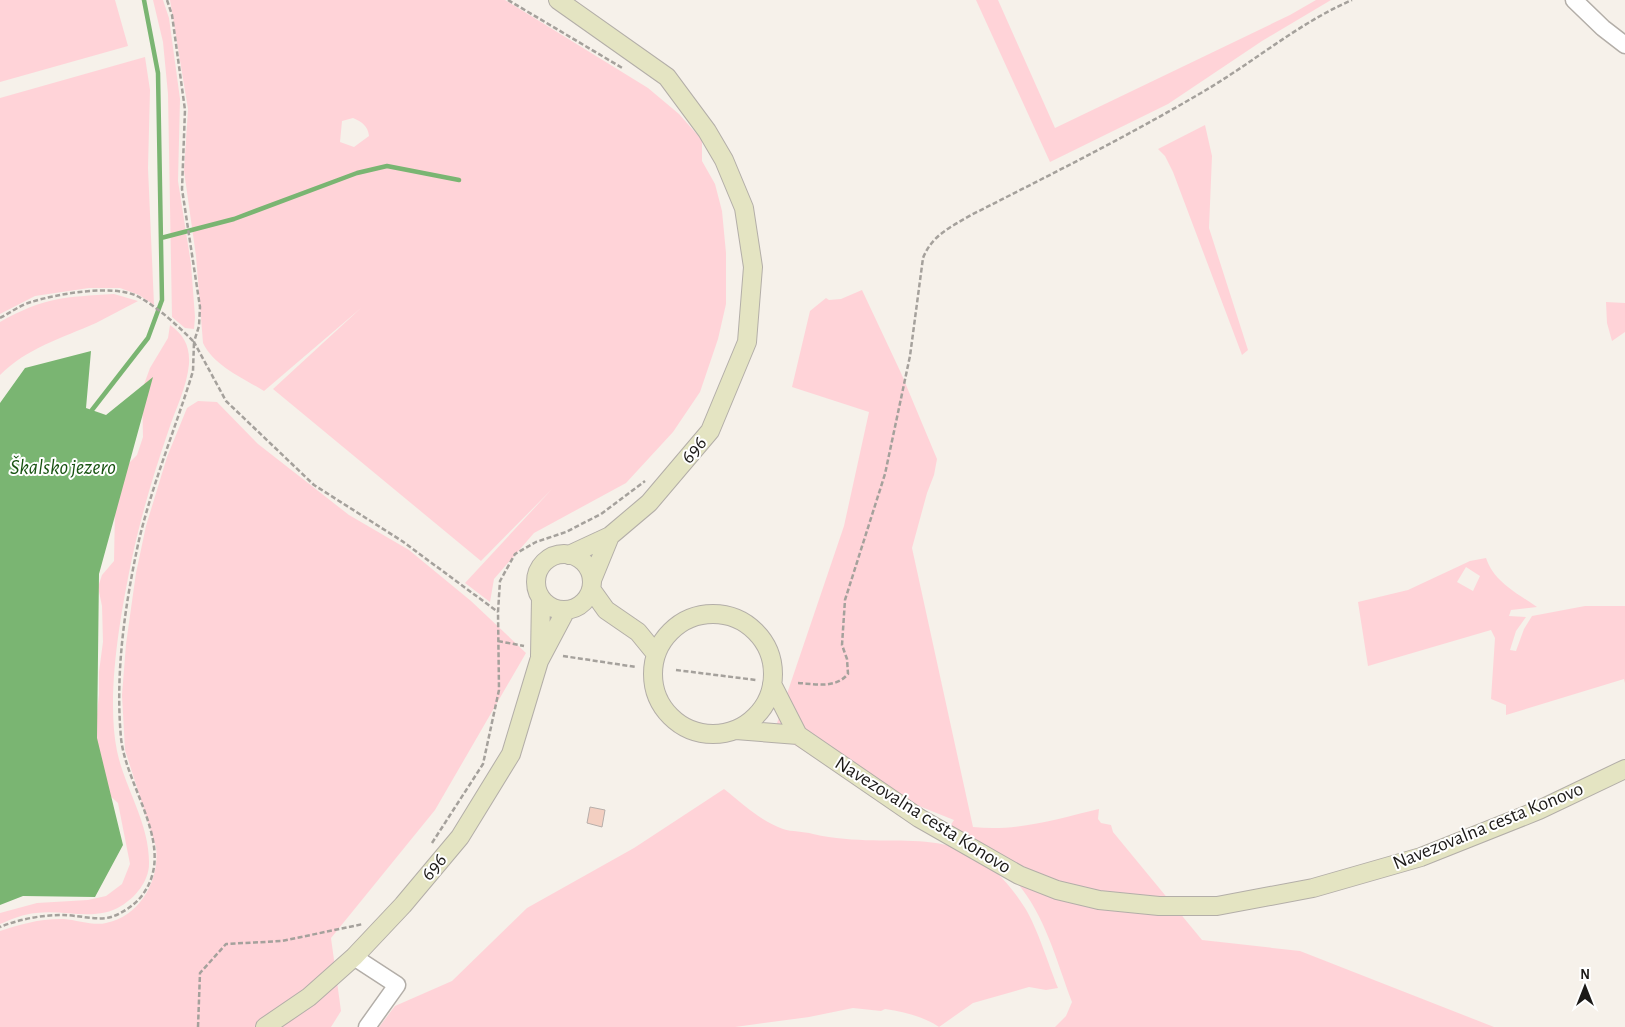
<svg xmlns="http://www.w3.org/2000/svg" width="1625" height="1027" font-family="'Alegreya Sans',sans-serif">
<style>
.green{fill:#ffd3d8;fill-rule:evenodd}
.water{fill:#7ab572}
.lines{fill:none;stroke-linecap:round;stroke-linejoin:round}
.stream{stroke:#7ab572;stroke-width:4.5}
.building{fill:#f3cfc1;stroke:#b7aeaa}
.tertiary-casing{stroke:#b3aea8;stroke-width:19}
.secondary-casing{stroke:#b3aea8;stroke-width:20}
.path{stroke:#a5a19c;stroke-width:2.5;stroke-dasharray:5 2.5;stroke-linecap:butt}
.tertiary{stroke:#fff;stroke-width:16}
.secondary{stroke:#e4e4c2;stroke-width:18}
.labels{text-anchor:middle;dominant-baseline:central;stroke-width:4;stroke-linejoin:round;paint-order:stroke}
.street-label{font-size:20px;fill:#1c1a18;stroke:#fff}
.water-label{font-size:21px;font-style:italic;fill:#185311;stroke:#fff}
</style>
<rect width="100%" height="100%" fill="#f6f1ea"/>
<path class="green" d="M0,0H115L128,46L0,82Z
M153,0H163L169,18L180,99L178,181L191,264L195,317L194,329L185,328L172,317L168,94L163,42Z
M170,0H505L648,88L679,114L702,140V161L715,184L722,211L726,253V304L718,339L700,392L673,432L626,483L534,533L494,579L490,602L465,583L552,489L481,561L273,389L361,308L264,391C243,378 214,366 203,343L196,256L184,171L188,109ZM353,118C362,122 368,126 369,136L354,147L340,142L342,121Z
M976,0H998L1055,128L1290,15L1316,0H1331L1262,41L1168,104L1050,162Z
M145,57L150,90L148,168L154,305L139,295L120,288H89L35,296L0,314V98Z
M1205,125L1212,156L1209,228L1248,350L1242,355L1173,172L1165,156L1158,149Z
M862,290L901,373L937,459L934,475L927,493L912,548L973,827C1016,832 1057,819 1099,809L1098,819L1101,823L1111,825L1113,832L1202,940L1300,951L1494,1027H1055L1066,1016L1072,1002C1055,957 1043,906 1007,872C995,860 960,846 943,837L954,820L844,776L774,732L844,526L869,412L792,387L810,311L826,298L829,300L841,299Z
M114,294L138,301C124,308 110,316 96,323C62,338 27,348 0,375V322C44,297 65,297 114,294Z
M1606,302L1625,303V332L1612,341L1607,323Z
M170,325C184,335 190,346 189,364C187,387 175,410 168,432C153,476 140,519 131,563C120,617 106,697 117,751C125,789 150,824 149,864C149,881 135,898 121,906C96,922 64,909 36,913C24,914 12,919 0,924V913L37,903L88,900L106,896L122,884L130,864L118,803L100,787L93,755L99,694V672L103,642L102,606L98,587L102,575L114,561L115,508L128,464L137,455L143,437L142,390L150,368L168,338Z
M198,401L217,402L258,444L349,515L409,550L471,601L526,653L435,810L331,938L341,1011L331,1027H0V931C20,924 43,918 64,919C77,920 94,926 106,923C141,916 160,879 156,847L125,750L122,695L126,644L136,573L146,526L167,457L187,408Z
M1486,558C1494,582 1517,593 1537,607L1511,610L1509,616L1526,617L1516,631L1510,650L1516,651L1524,629L1532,616L1585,606H1625V683L1624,679L1506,715V705L1491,699L1495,638L1491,630L1368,666L1358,602L1408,590L1470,561ZM1466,567L1480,576L1473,591L1457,582Z
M724,789C742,803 760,821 783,829C792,832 803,831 813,834C902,854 964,811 1025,908C1037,927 1049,966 1058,988L1046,990L1029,987L973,1003L939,1027C923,1016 904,1012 885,1009L881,1011L853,1008L809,1017L735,1027H379L395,1006L452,981L527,908L634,848Z"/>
<path class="water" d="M91,351L86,408L106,415L153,377L99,574L97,738L123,845L95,897L23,896L0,905V403L25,368Z"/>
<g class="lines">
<path class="stream" d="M161,238L234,219L357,173L387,166L459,180
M92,410L148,338L162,300L158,73L144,0"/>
</g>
<path class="building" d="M590,807L605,810L602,827L587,823Z"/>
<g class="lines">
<g class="tertiary-casing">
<path id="tertiary" d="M1574,0L1603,28L1625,45
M354,957L397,985L367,1027"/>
</g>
<g class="secondary-casing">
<path id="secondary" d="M558,0L667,77L707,131L724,160L744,208L753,267L747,342L710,431L649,503L610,536L569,555
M536 582a28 28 0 1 1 56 0a28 28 0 1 1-56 0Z
M592,580L610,536
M591,589L606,610L638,632L656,654
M653 674a60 60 0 1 1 120 0a60 60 0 1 1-120 0Z
M540,656L541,598
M772,684L798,735
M736,730L798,735L919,818L1019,875L1057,890L1099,900L1159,906H1217L1313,888L1421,857L1539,810L1625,769
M265,1027L309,997L354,957L403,905L460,837L511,754L539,661L566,610"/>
</g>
<path class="path" d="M167,0L172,15L185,110L182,189L200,307L199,326L194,342L226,401L314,485L402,541L498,612
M508,0L624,69
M0,318C10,313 20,305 31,302C57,294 112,284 137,296C158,307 178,326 194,342L193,371C176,427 153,482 139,540C125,604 115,672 121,738C126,789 180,850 140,898C133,906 121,914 111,917C98,921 77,915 63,915C41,915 20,919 0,927
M498,641L524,646
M563,656L636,667
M676,670L756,680
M798,683C816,684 835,689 848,674L847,659L842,645L845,600L885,474L910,356L923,258C932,235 951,227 971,215C1050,175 1130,135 1206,90C1255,61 1299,23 1352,0
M432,843L483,764L499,690L498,612L500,581L515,554L536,542L566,532L601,514L645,481
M198,1027L200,973L226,944L282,941L363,924"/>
<use href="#tertiary" class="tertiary"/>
<use href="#secondary" class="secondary"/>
</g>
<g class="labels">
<g class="street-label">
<text transform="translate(694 450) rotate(-50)">696</text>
<text transform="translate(923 815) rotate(32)">Navezovalna cesta Konovo</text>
<text transform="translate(1488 826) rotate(-22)">Navezovalna cesta Konovo</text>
<text transform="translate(434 867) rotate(-50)">696</text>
</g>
<g class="water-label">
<text x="63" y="467">Škalsko jezero</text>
</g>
</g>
<g transform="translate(1585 987)" stroke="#ffffff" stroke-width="4" paint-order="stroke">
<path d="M0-4L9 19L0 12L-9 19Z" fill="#1c1a18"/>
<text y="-8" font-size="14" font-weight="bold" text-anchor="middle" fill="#1c1a18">N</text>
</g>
</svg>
